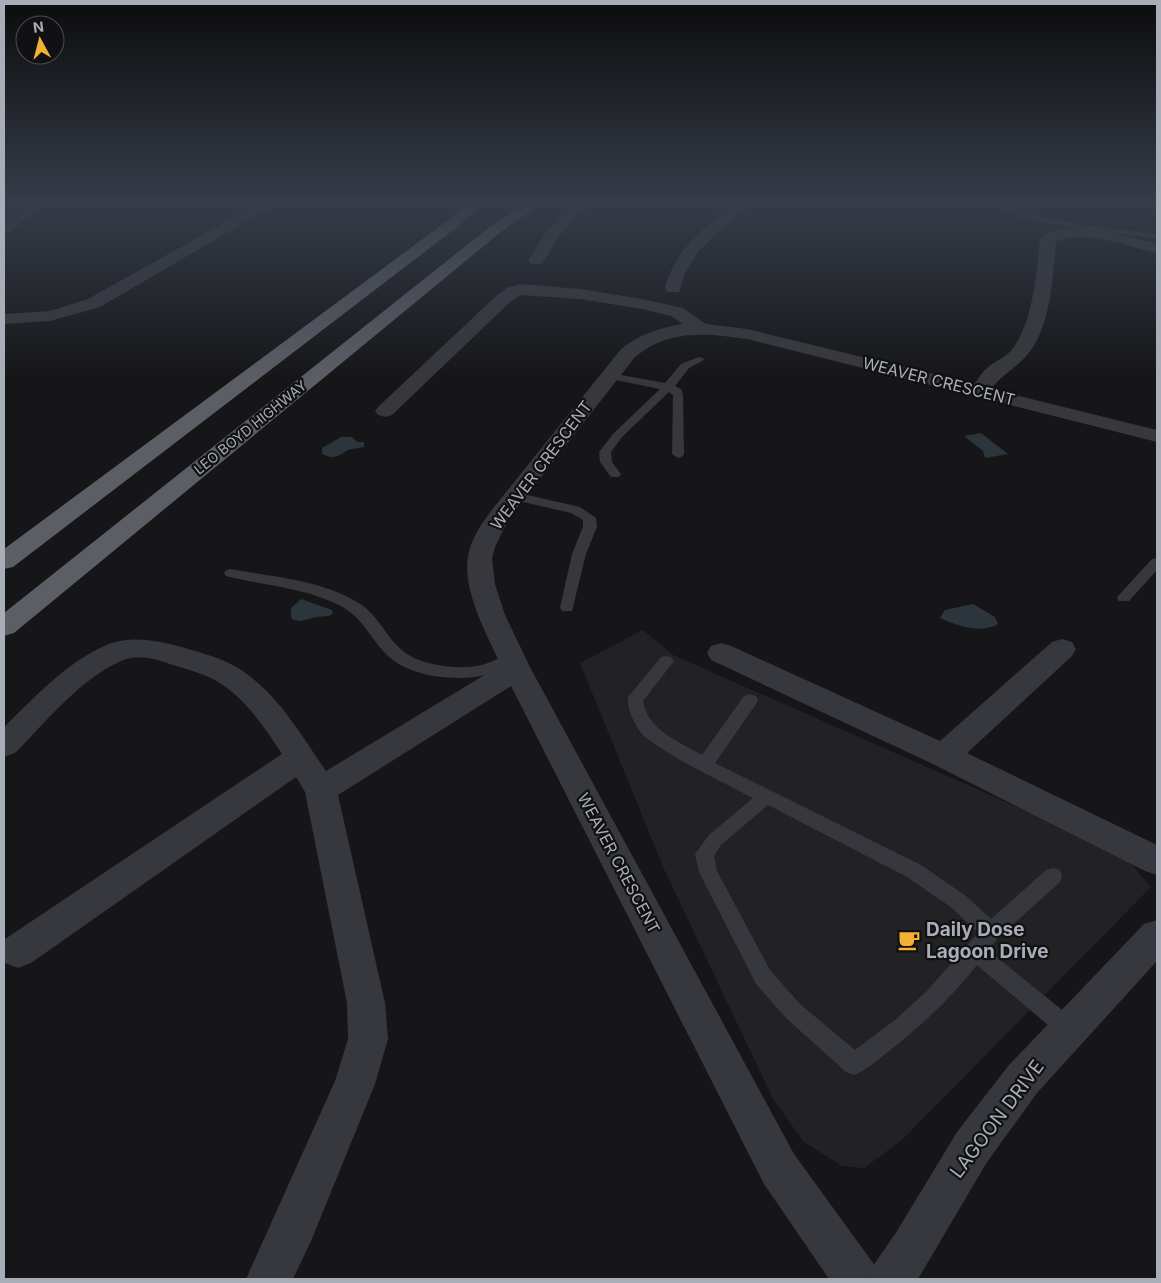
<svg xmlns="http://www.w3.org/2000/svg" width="1161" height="1283" font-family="Inter,sans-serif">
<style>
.built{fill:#222225}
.water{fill:#2c353c}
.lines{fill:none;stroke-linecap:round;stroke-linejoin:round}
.service{fill:#37383d;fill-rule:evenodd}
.minor{fill:#37383d;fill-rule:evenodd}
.tertiary{fill:#37383d;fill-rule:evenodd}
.trunk{fill:#5b5e65;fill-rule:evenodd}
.labels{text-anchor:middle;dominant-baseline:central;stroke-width:4.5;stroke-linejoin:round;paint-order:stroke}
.far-street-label{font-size:14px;fill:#a8adb8;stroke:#111113}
.street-label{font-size:16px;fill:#a8adb8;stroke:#111113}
.near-poi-label{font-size:19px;font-weight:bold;fill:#a8adb8;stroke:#111113;text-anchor:start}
.near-street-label{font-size:19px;fill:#a8adb8;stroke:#111113}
</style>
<rect width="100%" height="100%" fill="#161618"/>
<path class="built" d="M643,630L673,655L1122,853L1151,887L902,1140L864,1168L842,1166L803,1141L773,1099L664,869L580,663Z"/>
<path class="water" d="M981,433L1008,454L985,458L983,451L964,436Z
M341,437H352L357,442H364V447C359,449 352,448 348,450C338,456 334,460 322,454V448Z
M301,599L332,610L333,613L329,616L316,617L301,621L293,620L291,617V608Z
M973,604L995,617L998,624C980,634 958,626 940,618L945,610Z"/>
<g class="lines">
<path class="service" d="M1001,200H1009L1011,206L1015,209L1033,215L1082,225L1157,234V239L1082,229L1028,219L1009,213L1003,207Z
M699,357L703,358L704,360L689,368L675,386L681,389L683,395L684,454L682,457L678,458L672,454L673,395L669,392L622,437L611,452L612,462L621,474L619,477H611L600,462L599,452L614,433L660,389L606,378L605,376L606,374L610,373L665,383L681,364Z
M514,492L580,507L596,518L597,527L586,554L572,611H562L560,608L572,554L583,527V520L571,513L510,499L508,496L510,493Z
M1157,558V570L1129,601H1119L1117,598L1119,595L1152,559Z
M231,569C273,577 325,580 362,605C386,623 390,651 422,661C440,667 467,670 485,664C496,661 506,652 517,655L520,659C515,667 495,673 486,675C455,682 407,677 385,653C364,630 362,614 330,601C297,587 261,585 226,576L224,573L226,570Z
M666,656L671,657L674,661L643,701C647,730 680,742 702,755L744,696L750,694L756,696L758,700L756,704L715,763L921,865L966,896L991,919L1046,870L1053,868L1060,870L1062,876L1060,882L998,938L988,950L1077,1022L1080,1029L1077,1036L1069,1039L1061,1036L977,965C952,997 921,1026 889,1051C878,1060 867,1070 854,1075L846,1072L786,1018L756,984L699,872L695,854L709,835L753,798C717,779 678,762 645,737C637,730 624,705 629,696L661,657ZM768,805L907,877L952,908L978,933L927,991L896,1019L855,1050L800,1004L770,970L717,871L714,856L721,845Z"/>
<path class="minor" d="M33,200H49L9,232L4,233V222Z
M265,200H283L100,307L50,321L4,324V314L50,311L88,299Z
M578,200H594L563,230L542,264H530L528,261L546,232Z
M740,200H756L719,231L698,252L685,273L679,292H667L665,288C676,247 707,225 740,200Z
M1071,228L1101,231L1157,243V253C1129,247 1083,229 1056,241C1053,276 1051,328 1027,355C1016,368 1002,375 991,389L1157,430V442L747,339C705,333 669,329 635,357L509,518L495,547L492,558L495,584L505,615L531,669L794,1154L873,1263L880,1279H829L764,1184L511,686L338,795L385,1003L388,1039L375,1084L311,1241L293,1279H246L335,1081L348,1039L347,1003L305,792L296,777L31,963L18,968L5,963L4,960L5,939L282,754C264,726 243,695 213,679C200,673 187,669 173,665C158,659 137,653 121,661C79,680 47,721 15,753L4,757V727C33,699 63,666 100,648C125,635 152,639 178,646C198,652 220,657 238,668C277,692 301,735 326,771L501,665C487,635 462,590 468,556C471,539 481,524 491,511L621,349C640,334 659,328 683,324L671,316L642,309L580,299L520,295L508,304L392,415L385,417L378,415L375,411L378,407L496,296L508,287L521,284L580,289L642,299L683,308L706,324L747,329L974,384C978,380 981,373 986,369C994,361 1006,358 1013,348C1033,322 1037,271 1040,239C1047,230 1060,230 1071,228Z
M1062,639L1072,642L1076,649L1072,656L967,753L1157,845V875L1145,871L933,764L711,660L707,653L711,646L721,643L731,646L940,741L1052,642Z"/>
<path class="tertiary" d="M1157,920V961L1037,1093L987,1162L918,1279H868L875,1263L897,1231L957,1132L1009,1065L1144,924Z"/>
<path class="trunk" d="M470,200H486L461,224L13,567L4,569V549L451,218Z
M530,200H547L502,231L14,633L4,636V613L492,225Z"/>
</g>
<linearGradient id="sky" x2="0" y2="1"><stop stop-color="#0c0c0d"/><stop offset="0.53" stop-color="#363c48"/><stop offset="1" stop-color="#363c48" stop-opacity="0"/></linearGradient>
<rect width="1161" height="380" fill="url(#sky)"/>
<defs>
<g id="cafe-bare" transform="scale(1.725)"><path d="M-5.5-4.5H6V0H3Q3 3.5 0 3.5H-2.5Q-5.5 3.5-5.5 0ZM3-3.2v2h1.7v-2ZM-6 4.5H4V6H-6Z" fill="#f2b134" stroke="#111113" stroke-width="2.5" paint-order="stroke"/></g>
</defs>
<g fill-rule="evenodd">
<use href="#cafe-bare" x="909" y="940"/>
</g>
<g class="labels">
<g class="far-street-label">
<text transform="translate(250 427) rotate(-39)">LEO BOYD HIGHWAY</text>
</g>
<g class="street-label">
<text transform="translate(939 381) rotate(14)">WEAVER CRESCENT</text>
<text transform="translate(541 465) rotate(-53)">WEAVER CRESCENT</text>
<text transform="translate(619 863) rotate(62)">WEAVER CRESCENT</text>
</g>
<g class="near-poi-label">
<text x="926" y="929">Daily Dose<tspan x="926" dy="22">Lagoon Drive</tspan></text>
</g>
<g class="near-street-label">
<text transform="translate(997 1119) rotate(-53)">LAGOON DRIVE</text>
</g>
</g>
<rect width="1161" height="1283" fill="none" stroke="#a8adb8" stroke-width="10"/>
<g transform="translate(40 40) rotate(353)"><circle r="24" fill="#111113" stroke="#4d4f55"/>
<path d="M0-4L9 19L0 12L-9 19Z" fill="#f2b134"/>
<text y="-8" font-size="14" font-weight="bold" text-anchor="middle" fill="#a8adb8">N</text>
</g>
</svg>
